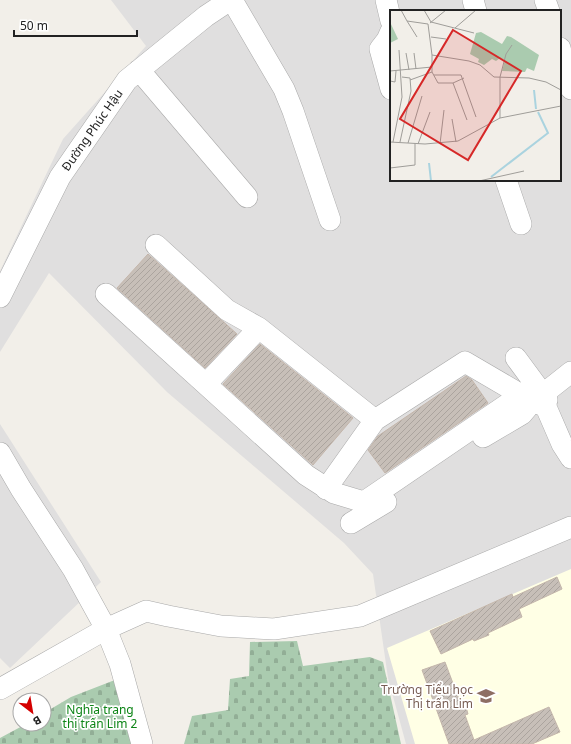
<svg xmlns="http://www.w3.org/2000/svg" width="571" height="744" font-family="'Noto Sans',sans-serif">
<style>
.residential{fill:#e0dfdf;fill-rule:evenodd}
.education{fill:#ffffe5}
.cemetery{fill:url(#cemetery-stones)}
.building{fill:url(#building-hatch);stroke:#c4b6ab}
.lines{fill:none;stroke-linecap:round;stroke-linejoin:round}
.minor-casing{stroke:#a9a9a9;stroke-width:22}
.minor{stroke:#fff;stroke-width:21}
.labels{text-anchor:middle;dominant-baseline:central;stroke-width:3.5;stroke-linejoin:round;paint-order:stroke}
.street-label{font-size:12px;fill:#222;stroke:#fff}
.education-label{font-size:12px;fill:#785e54;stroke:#fff;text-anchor:end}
.park-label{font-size:12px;fill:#0c8416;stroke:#fff}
.inset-river{fill:none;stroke:#aad3df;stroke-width:2}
.inset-road{fill:none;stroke:#9f9d99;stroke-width:1}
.view{fill:#d62828;fill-opacity:0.15;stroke:#d62828;stroke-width:2}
.inset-edge{fill:none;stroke:#222;stroke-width:2}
</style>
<defs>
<pattern id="cemetery-stones" width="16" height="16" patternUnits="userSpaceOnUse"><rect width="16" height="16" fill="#aacbaf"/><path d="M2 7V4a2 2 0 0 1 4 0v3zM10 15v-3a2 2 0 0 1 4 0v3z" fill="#92ae96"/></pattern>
<pattern id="building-hatch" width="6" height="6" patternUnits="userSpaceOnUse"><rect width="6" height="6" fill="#c7bfb8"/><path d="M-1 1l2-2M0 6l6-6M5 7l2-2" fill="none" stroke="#aba49e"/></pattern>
</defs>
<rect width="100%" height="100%" fill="#f2efe9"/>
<path class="residential" d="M111,0H571V744H406L388,678L373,574L344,543L167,392L49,273L0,352V271L63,139L146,46ZM391,11H560V180H391Z
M0,424L101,582L10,668L0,658Z"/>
<path class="education" d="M571,569V744H415L387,648Z"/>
<path class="cemetery" d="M297,641L303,666L370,657L383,662L401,744H184L192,716L228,710L230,679L249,676L250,642Z
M120,678L138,744H0V738L26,724H44V713L71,697Z"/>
<path class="building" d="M148,254L237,334L205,368L117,288Z
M260,344L353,418L313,465L223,384Z
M466,376L472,380L488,403L385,473L368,450L378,436Z
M557,577L562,589L519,609L522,617L488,633L489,635L474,641L473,639L441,654L430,631L512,594L513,597Z
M445,662L460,702L464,700L468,714L465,715L474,740L549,707L560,732L532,744H449L422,670Z"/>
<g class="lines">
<g class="minor-casing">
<path id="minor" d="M232,0L284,89L293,111L330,220
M386,0L391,21
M473,0L476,11
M545,0L549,11
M391,31L387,40L380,49L391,89
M560,48L571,89
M139,70L247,197
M506,180L521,224
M156,245L227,310L259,328L375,420L465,362L530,400L546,407L562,444L571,458
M106,294L306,475L334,493L364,502L521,395
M0,297L60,177L127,80L206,16L230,0
M516,358L547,400
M206,384L259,328
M546,407L547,391L571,372
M483,437L522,414L527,408L530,400
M0,453L21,489L73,569L106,629L120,664L142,744
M326,489L375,420
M351,523L386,502
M0,689L106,629L146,611L168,616L221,626L274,629L360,616L571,527"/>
</g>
<use href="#minor" class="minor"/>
</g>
<defs>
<g id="school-bare" transform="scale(1.38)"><path d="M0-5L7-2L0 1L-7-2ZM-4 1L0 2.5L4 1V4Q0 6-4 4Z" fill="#8d6e63" stroke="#fff" stroke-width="2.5" paint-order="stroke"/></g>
</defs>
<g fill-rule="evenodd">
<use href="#school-bare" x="486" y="696"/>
</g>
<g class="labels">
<g class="street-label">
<text transform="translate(92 130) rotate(-55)">Đường Phúc Hậu</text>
</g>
<g class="education-label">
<text x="473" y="689">Trường Tiểu học<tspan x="473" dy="14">Thị trấn Lim</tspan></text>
</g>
<g class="park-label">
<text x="100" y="709">Nghĩa trang<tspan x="100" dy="14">thị trấn Lim 2</tspan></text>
</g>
</g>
<g transform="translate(390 10)">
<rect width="171" height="171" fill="#f2efe9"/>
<path d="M0,12L8,29L0,33ZM91,22L112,34L117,26L121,27L149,45L144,61L137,58L135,62L112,61L115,50L110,48L106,51L102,49L94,55L88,52L89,49L80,44L86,23Z" fill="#aacbaf"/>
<path class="inset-river" d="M144,80L146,99M39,153L41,171M101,167L158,123L148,102"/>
<path class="inset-road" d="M11,0L17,11L38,14L42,45V62L48,73H63L77,110M34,0L41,12L84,23M17,11L27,27M40,13L56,0M65,18L86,0M41,27L56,29M16,43L19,60M24,43L26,59M42,45L79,51L90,55L104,67L139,68L156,72L171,80M0,61L42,57M44,65H71L86,107M20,70L42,62M0,71L5,72L6,61M63,73L74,68M110,108V67L116,44L122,35M62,109L66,132M0,132L35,134L68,131L110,108L171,96M3,132L12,87L9,40M10,132L21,81L20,68L12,67M18,133L32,86M28,134L40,102M50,134L54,100M0,158L25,155V133M89,171L134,161"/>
<path class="view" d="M63,20L131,61L78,150L10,109Z"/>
<rect width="171" height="171" class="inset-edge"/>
</g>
<g transform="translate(32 712) rotate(149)"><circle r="19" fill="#ffffff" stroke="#a7a7a7"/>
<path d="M0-3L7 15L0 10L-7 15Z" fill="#d40000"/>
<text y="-6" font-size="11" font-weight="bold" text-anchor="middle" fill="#222222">B</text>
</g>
<path d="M14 30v6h123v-6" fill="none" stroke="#222222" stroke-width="2"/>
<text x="20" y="30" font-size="12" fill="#222222" stroke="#ffffff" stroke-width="3" paint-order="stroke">50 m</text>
</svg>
